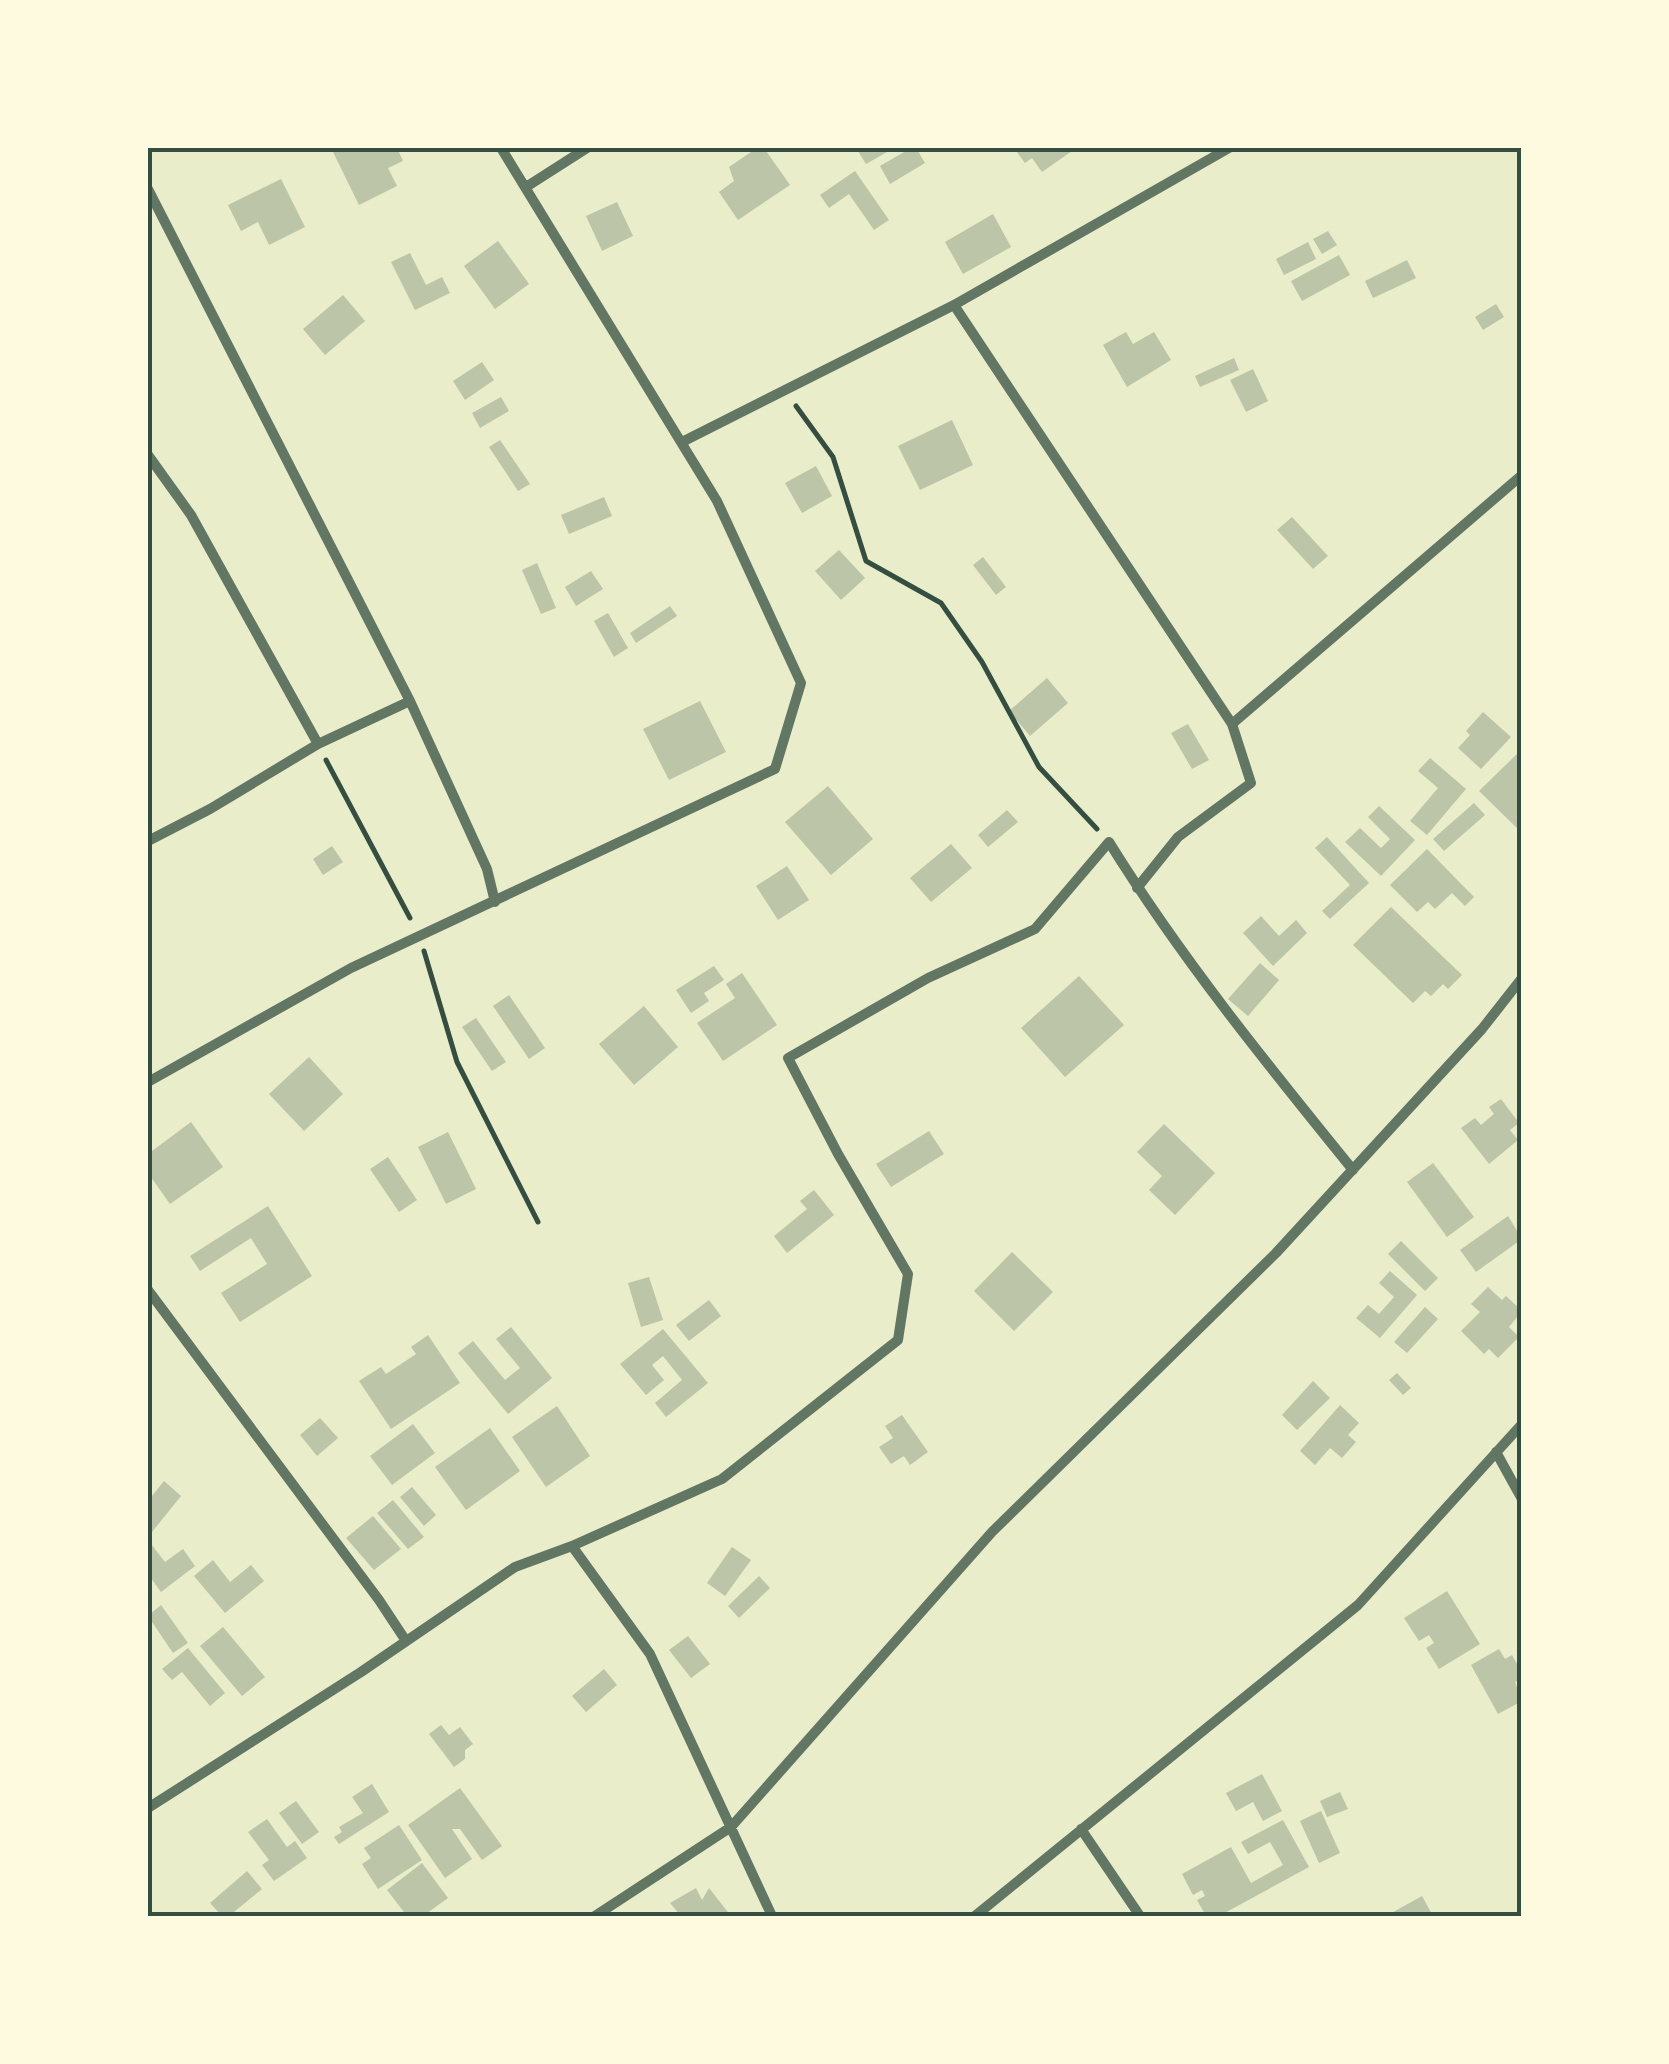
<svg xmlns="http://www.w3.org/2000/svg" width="1669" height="2064" font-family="'Playfair Display',serif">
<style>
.building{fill:#bcc5a7}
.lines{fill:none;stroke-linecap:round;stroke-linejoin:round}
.path{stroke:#344e41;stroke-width:5}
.minor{stroke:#617663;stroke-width:10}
.neatline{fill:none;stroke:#344e41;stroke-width:4}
</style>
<rect width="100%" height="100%" fill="#e9edc9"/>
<path class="building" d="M336,148H397L403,161L388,168L397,186L359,205L332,150Z
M757,148H764L790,185L738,220L719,192L734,181L729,167Z
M856,148H894L866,164Z
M911,148H916L925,163L890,184L880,166Z
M1014,148H1070L1072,151L1042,172L1032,158L1025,163Z
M855,171L889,220L874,230L849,194L829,208L820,195Z
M281,179L305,227L269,245L258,222L241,231L228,205Z
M617,202L633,236L602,251L586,216Z
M993,214L1011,247L963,274L945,242Z
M1328,231L1337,245L1322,254L1313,239Z
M498,241L529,284L495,309L464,266Z
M1308,242L1316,259L1284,275L1276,259Z
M410,253L426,285L442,277L450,293L415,310L391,262Z
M1339,255L1350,275L1302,301L1291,281Z
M1407,260L1416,278L1373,298L1365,281Z
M343,295L365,321L325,355L303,329Z
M1496,304L1504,317L1483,330L1475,317Z
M1126,332L1133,344L1154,332L1171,360L1127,387L1103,345Z
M1234,358L1239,370L1200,387L1195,376Z
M482,362L494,380L465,400L453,381Z
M1253,369L1268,401L1246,412L1230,380Z
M501,397L509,411L480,428L472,413Z
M952,420L973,465L920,490L898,446Z
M500,440L530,484L518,491L489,447Z
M816,466L832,496L802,513L785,483Z
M604,497L612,516L569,534L561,515Z
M1292,517L1328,556L1313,569L1277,530Z
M839,550L865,578L841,600L815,571Z
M983,557L1006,587L996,595L973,565Z
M537,563L556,608L541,614L522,570Z
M591,571L603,589L576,606L565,587Z
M670,606L677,616L636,643L630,633Z
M608,613L628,648L614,657L594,621Z
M1047,678L1068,703L1030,736L1009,711Z
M700,701L726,752L669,780L643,729Z
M1483,712L1511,737L1481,769L1458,748L1470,735L1466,731Z
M1188,724L1209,760L1192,769L1171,733Z
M1522,749V833L1479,791Z
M1430,758L1466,789L1427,835L1410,821L1438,788L1418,771Z
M828,786L873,839L831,875L785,822Z
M1474,803L1485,815L1444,851L1433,839Z
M1379,806L1415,840L1381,876L1345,842L1360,828L1381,848L1390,839L1368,817Z
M1007,810L1018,822L988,847L978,835Z
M1327,837L1369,883L1330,919L1322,911L1350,885L1315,848Z
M951,844L972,868L931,902L910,878Z
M332,846L343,862L323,875L313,859Z
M1427,849L1474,897L1465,906L1452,893L1435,909L1428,902L1417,912L1390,885Z
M787,866L809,900L778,920L756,886Z
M1391,907L1462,975L1448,989L1443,984L1431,996L1425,991L1413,1003L1353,945Z
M1261,916L1279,936L1296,920L1307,933L1273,966L1243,933Z
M1260,963L1279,980L1248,1016L1228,999Z
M714,966L724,980L704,993L709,1001L691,1013L676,990Z
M742,973L777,1025L723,1061L697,1023L735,998L726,984Z
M1079,976L1124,1025L1065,1077L1021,1028Z
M509,995L545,1048L529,1059L493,1006Z
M644,1006L678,1047L634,1085L599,1044Z
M476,1018L506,1062L492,1071L462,1027Z
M309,1057L343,1094L304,1131L269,1094Z
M1501,1099L1519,1123L1510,1130L1518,1140L1489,1164L1461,1128L1475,1118L1481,1125L1494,1114L1489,1107Z
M191,1122L223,1167L170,1204L148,1173V1154Z
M1164,1124L1215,1173L1175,1215L1149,1190L1162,1176L1137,1152Z
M929,1131L944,1154L891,1187L876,1164Z
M448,1132L476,1189L446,1204L418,1147Z
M388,1157L417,1200L399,1212L370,1169Z
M1433,1163L1474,1217L1447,1237L1407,1182Z
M814,1190L834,1215L787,1253L774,1236L807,1209L800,1201Z
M268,1206L312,1276L240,1322L221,1293L267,1264L251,1238L200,1271L190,1256Z
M1508,1216L1522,1239L1476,1272L1460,1250Z
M1401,1241L1438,1278L1425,1291L1388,1254Z
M1012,1252L1053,1292L1014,1331L974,1291Z
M1390,1271L1417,1295L1380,1338L1356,1318L1368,1305L1379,1314L1394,1297L1379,1283Z
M649,1277L663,1320L641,1327L628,1283Z
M1488,1287L1502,1300L1506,1296L1522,1311L1509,1327L1519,1337L1498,1358L1489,1349L1484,1354L1461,1331L1480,1312L1471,1304Z
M709,1300L721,1316L689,1341L676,1325Z
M1425,1307L1438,1319L1407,1353L1394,1342Z
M511,1327L552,1378L508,1414L458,1353L473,1341L505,1380L520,1368L496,1339Z
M663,1329L708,1383L666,1417L655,1403L682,1380L663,1356L652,1365L664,1380L646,1395L620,1364Z
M428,1335L460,1383L391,1429L359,1381L381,1367L386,1374L416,1354L411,1347Z
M1397,1373L1411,1388L1403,1395L1389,1380Z
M1313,1381L1330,1398L1297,1430L1282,1415Z
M1340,1405L1359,1423L1348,1435L1356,1442L1342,1458L1330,1448L1315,1465L1300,1451Z
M557,1406L590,1456L546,1487L512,1437Z
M902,1415L928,1452L910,1465L904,1456L891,1464L879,1447L893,1438L885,1426Z
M320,1418L338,1438L317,1456L300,1435Z
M413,1424L435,1453L392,1485L370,1456Z
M490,1428L520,1471L466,1510L435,1467Z
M164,1481L181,1496L148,1537V1501Z
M412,1487L436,1515L424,1526L400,1497Z
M393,1500L424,1537L408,1549L377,1513Z
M373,1516L401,1549L374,1570L346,1538Z
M151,1544L165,1562L183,1549L195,1566L161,1592L148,1574V1547Z
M732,1547L751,1560L725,1596L707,1583Z
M213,1560L230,1582L251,1565L264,1581L225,1613L194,1576Z
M759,1576L770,1588L739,1618L728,1606Z
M1447,1591L1480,1644L1439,1669L1426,1648L1434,1643L1429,1635L1419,1641L1404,1618Z
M161,1605L188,1643L173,1653L148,1616Z
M223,1627L265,1677L242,1696L200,1646Z
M688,1636L710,1664L691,1678L669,1650Z
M188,1648L225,1693L210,1706L182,1672L172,1680L162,1669Z
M1499,1649L1505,1659L1512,1655L1522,1673V1679L1515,1682L1522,1701L1498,1714L1471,1665Z
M604,1669L617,1685L586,1712L572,1696Z
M441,1725L449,1735L460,1727L473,1744L465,1750V1759L454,1767L429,1734Z
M1262,1774L1282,1811L1263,1821L1253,1802L1236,1811L1226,1793Z
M372,1784L389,1812L339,1844L334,1837L342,1832L339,1827L363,1813L352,1797Z
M460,1788L502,1846L482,1860L460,1829H452L472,1859L445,1878L408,1825Z
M1340,1792L1348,1809L1327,1817L1320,1801Z
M296,1801L319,1832L302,1844L279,1813Z
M1321,1811L1340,1853L1319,1863L1300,1821Z
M267,1819L287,1847L295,1841L307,1858L274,1881L262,1865L269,1860L248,1832Z
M1283,1820L1309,1867L1219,1916H1206L1197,1900L1205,1896L1202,1890L1193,1895L1182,1874L1231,1847L1251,1883L1283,1865L1270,1842L1248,1854L1241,1842Z
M399,1825L422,1860L378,1889L362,1864L371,1858L364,1848Z
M422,1863L448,1898L423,1916H407L387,1890Z
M247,1871L262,1889L229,1916H222L210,1903Z
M696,1888L702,1900L709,1888L731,1916H681L670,1903Z
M1422,1896L1433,1916H1386Z"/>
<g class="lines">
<path class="path" d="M796,406L833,457L866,561L941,603L982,662L1039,767L1097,829
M326,760L410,918
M424,951L457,1062L538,1222"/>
<path class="minor" d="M526,187L587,148
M148,189L410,701L487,869L495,902
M954,305L1232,724L1522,475
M682,442L954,305L1229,148
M148,455L191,515L318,744
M148,841L210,809L318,744L410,701
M1137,888L1178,837L1251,783L1232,724
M148,1082L351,968L775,769L801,683L717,501L501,148
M148,1290L379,1600L406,1641
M1496,1452L1522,1499
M572,1546L722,1479L898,1340L908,1274L838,1154L788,1058L928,978L1035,929L1109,842C1181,958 1267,1064 1353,1170
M148,1808L361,1672L515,1567L572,1546L650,1654L772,1916
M1081,1829L1140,1916
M595,1916L731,1827L992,1532L1276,1253L1482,1029L1522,978
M975,1916L1358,1605L1522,1424"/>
</g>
<rect width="1669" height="2064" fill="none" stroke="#fefae0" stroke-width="300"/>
<rect x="150" y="150" width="1369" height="1764" class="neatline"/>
</svg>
